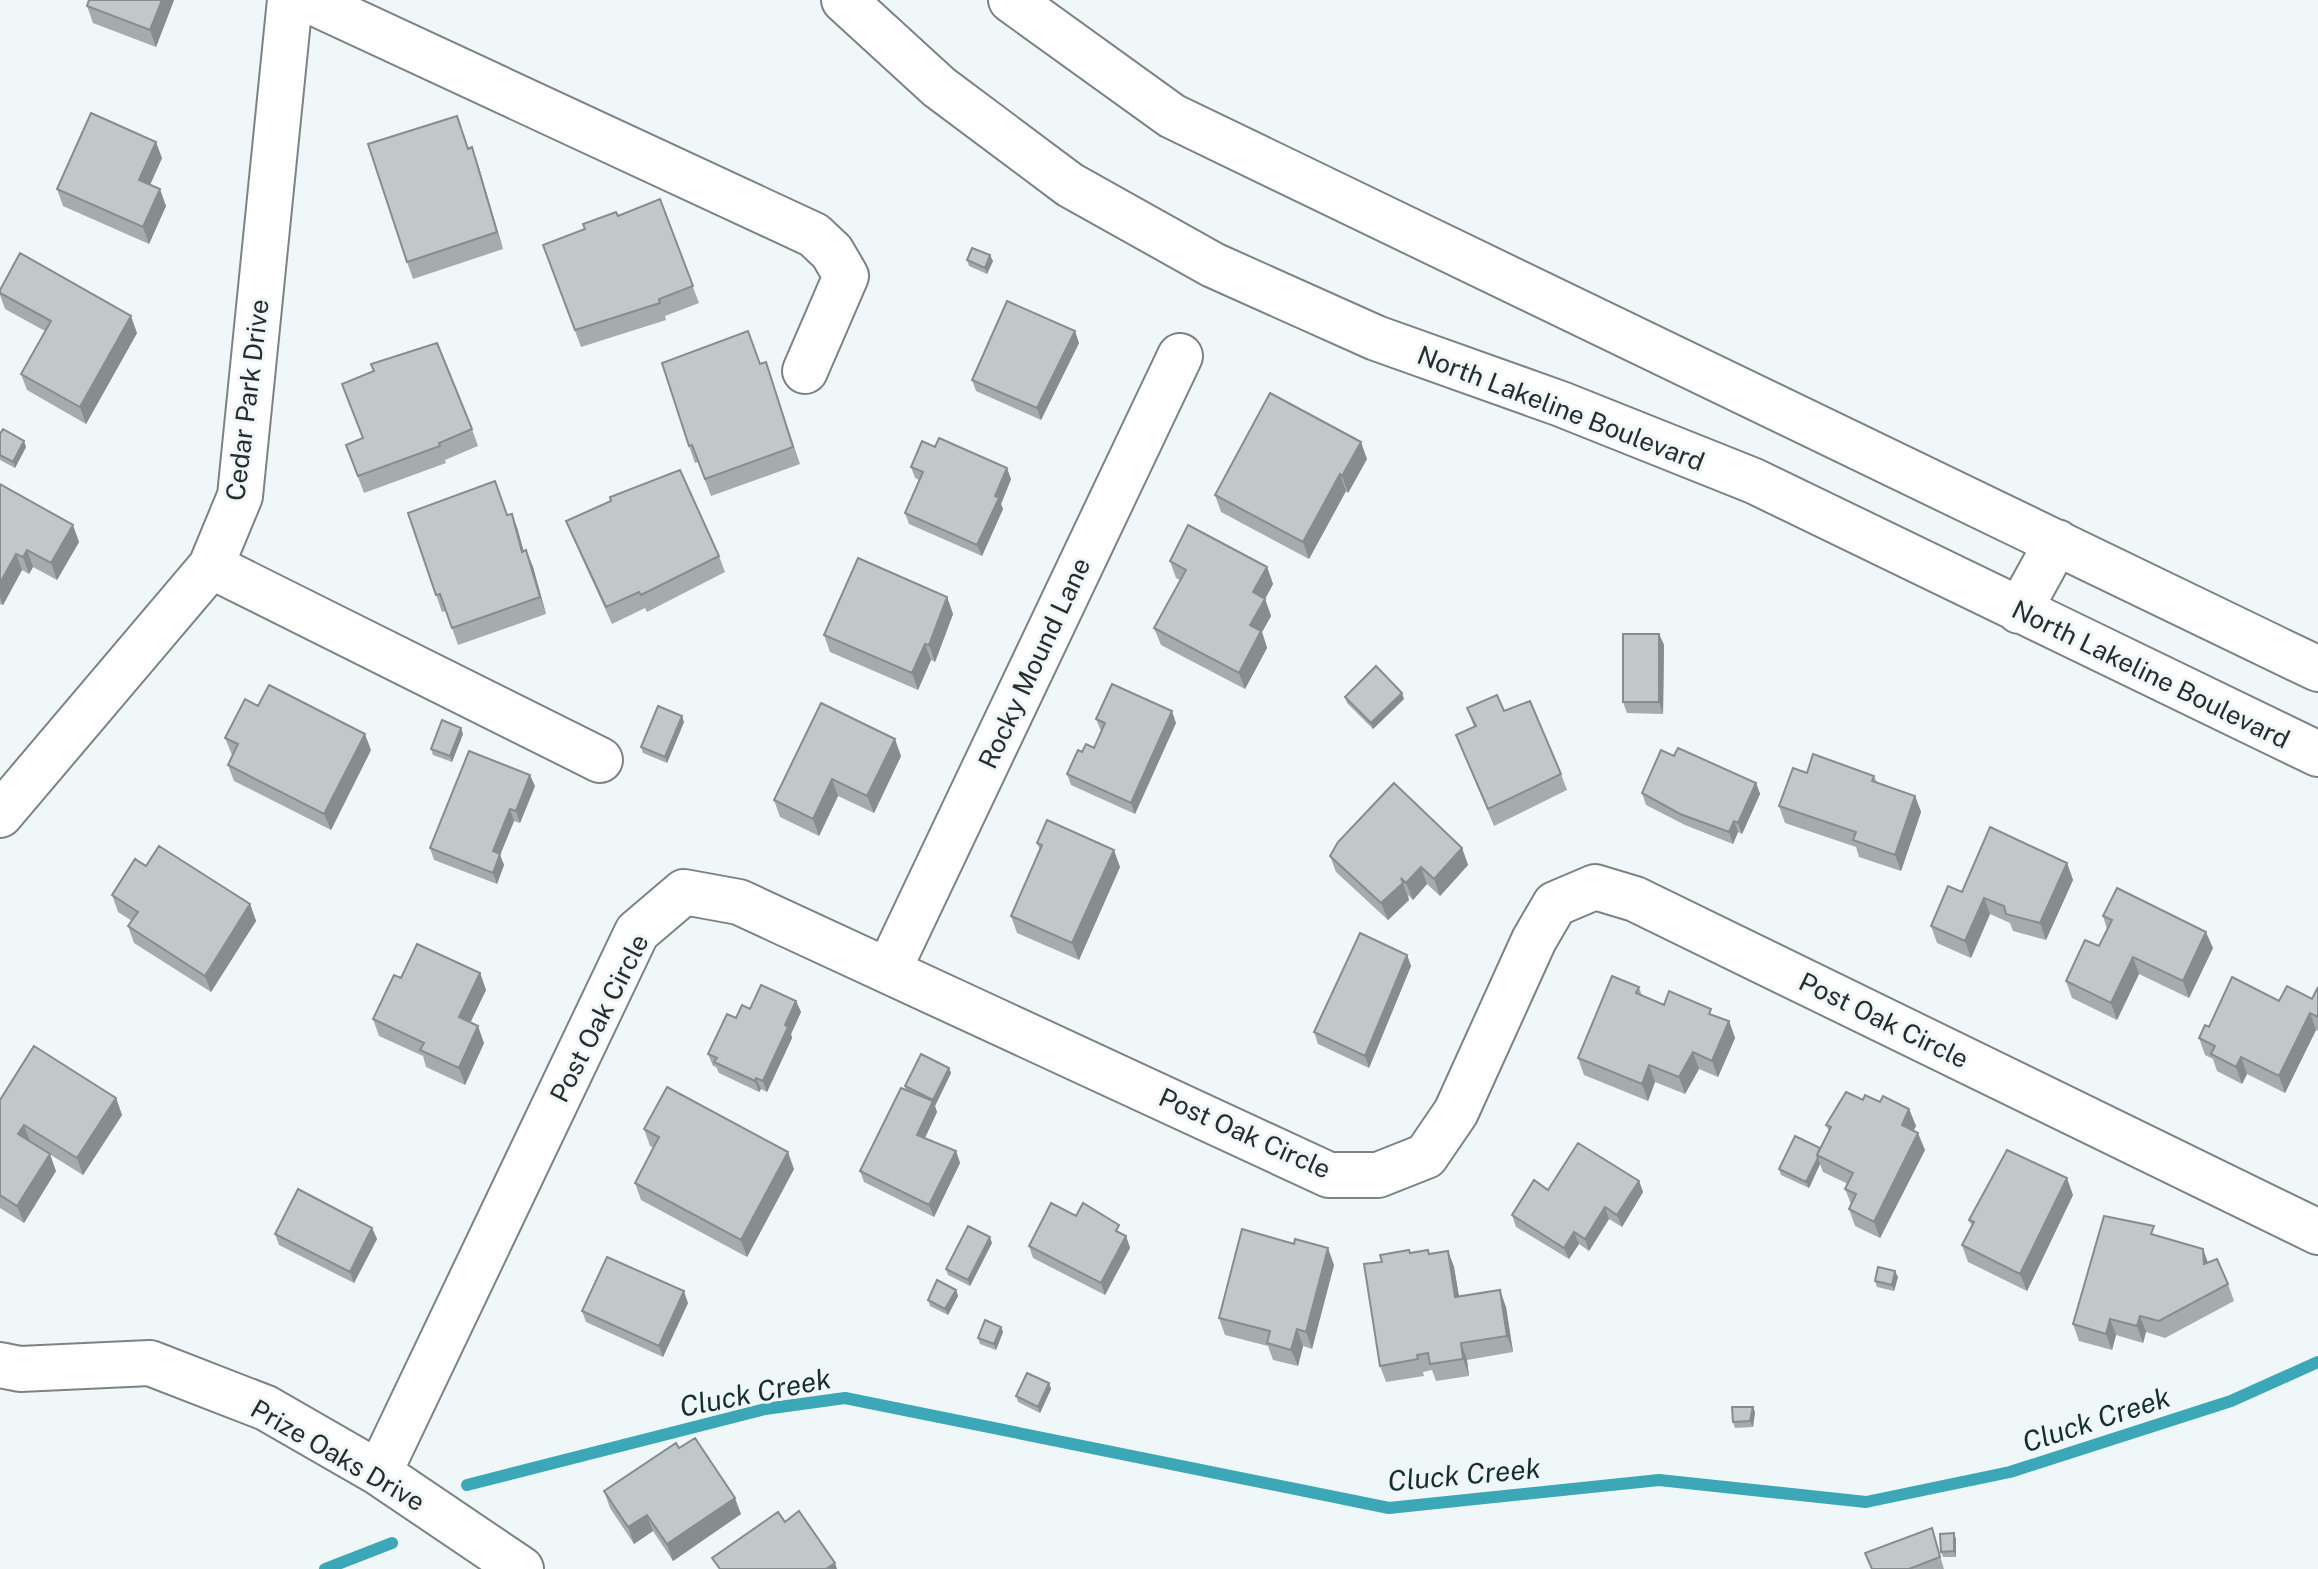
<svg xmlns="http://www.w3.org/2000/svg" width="2318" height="1569" font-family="'Public Sans',sans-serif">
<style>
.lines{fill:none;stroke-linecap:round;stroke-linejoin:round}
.stream{stroke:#3ca7b6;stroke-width:12}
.minor-casing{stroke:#7c8384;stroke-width:48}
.major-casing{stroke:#7c8384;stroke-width:48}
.minor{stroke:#fff;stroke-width:44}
.major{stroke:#fff;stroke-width:44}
.wall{fill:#a6acad}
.shaded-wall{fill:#878c8d}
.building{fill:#c1c8c9;stroke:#878c8d;stroke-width:2}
.labels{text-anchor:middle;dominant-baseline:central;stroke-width:6;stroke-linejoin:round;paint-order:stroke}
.street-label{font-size:26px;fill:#292c2c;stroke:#f0f7f9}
.water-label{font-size:28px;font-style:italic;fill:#152e32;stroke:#f0f7f9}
</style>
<rect width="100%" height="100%" fill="#f0f7f9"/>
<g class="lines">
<path class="stream" d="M467,1485L765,1409L845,1398L1389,1508L1659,1480L1866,1502L2010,1472L2231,1401L2318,1362
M325,1569L392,1543"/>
<g class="minor-casing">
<path id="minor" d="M308,0L814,235L832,252L846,276L805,371
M211,566L600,760
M0,815L211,566L240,496L290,0
M889,969L1180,356
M0,1365L20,1369L150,1363L266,1408L379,1473L521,1569
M379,1473L637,932L684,892L739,902L1329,1175H1378L1426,1156L1456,1112L1534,940L1555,904L1595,887L1635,899L2318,1232"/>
</g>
<g class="major-casing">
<path id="major" d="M844,0L939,87L1070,185L1213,265L1376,338L1561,404L1754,481L2318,754
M1011,0L1172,116L2318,669
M2019,611L2057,542"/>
</g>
<use href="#minor" class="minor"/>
<use href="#major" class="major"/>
</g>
<path class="wall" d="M89,0H174L156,47L93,23L87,6Z
M472,147L503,249L413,279L407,262L468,148Z
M162,158L150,185L166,206L149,244L63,206L57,189Z
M660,199L699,303L665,316L666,320L581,347L543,245Z
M967,260L993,261L987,274L969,266Z
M0,290L137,333L86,424L27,390L21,374L45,331L5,309L0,295Z
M1079,343L1041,420L976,391L972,380Z
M766,362L800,464L711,496L698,462L695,463L689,446L760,364Z
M472,429L478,446L445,460L446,463L364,493L346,445Z
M0,434L26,447L15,468L0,460Z
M1367,459L1348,493L1346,491L1309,559L1221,512L1215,495Z
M911,467L1011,479L1001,504L1003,509L982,556L909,524L905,513L919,480L915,478Z
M0,484L79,542L57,580L33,567L29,574L22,570L3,605L0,604Z
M408,513L508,515L512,514L524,551L526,550L533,567L546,614L458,645L446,611L442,612Z
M566,521L719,556L725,572L647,612L645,608L612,624L573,538Z
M1170,561L1267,567L1273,584L1265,599L1271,616L1262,632L1267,648L1245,689L1161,645L1154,628L1180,580L1176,578Z
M947,597L953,614L935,662L931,660L918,690L830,652L824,635Z
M1659,634L1664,645L1663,714L1627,713L1623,702Z
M1345,697L1404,699L1373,729L1347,703Z
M821,703L901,756L874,813L838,796L819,836L780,817L774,800Z
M258,706L371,750L331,830L234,781L228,765L232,755L225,738Z
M1467,708L1504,711L1561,774L1567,790L1494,826L1456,735L1474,727Z
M1096,719L1176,723L1135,814L1071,785L1067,774L1082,752L1094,748L1101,731Z
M684,722L667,763L643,753L641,747Z
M463,734L452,762L433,755L431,749Z
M1674,756L1756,783L1760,794L1742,834L1738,832L1733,844L1685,825L1646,805L1642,793Z
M1807,773L1874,776L1877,782L1915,796L1921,812L1901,871L1859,857L1856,847L1785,823L1779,806Z
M535,786L520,823L514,821L500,855L504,865L497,884L434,860L430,848Z
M1037,843L1120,867L1079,960L1017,933L1011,916L1040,850Z
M1462,848L1468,865L1440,896L1427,884L1413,900L1408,895L1409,900L1388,920L1336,872L1330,856Z
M2067,863L2073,880L2046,940L2013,931L2010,923L1990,914L1971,958L1937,943L1931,926L1962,892Z
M146,866L250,904L256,921L211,992L134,943L128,926L132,921L118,912L112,895Z
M2103,916L2213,948L2189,998L2139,974L2117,1020L2072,998L2066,981L2099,946L2107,929Z
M1407,955L1411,966L1369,1068L1318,1044L1314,1032Z
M480,973L486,990L470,1022L484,1043L465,1085L426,1067L423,1056L379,1036L373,1019L401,978Z
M1639,987L1642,996L1664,1005L1714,1015L1729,1021L1735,1038L1718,1077L1699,1069L1685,1094L1655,1082L1648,1101L1584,1075L1578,1058Z
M2318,987V1031L2316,1030L2285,1093L2247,1074L2242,1084L2217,1071L2213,1059L2205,1055L2199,1038L2209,1027L2279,1001L2312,999Z
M796,1001L801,1012L791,1034L792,1038L767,1092L761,1089L759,1092L719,1073L716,1067L713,1066L708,1054L736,1018L750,1009Z
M949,1068L951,1073L935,1106L937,1112L925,1138L956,1151L960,1163L934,1217L864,1182L860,1171L906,1090L905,1086Z
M116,1098L122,1115L83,1175L30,1142L56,1171L24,1223L0,1208V1100Z
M1863,1100L1880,1102L1909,1109L1916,1126L1913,1131L1925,1150L1880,1238L1855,1226L1849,1209L1851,1204L1845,1189L1848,1184L1823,1172L1820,1164L1809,1188L1781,1175L1779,1169L1820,1148L1829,1132L1826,1125Z
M644,1129L794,1169L747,1257L641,1200L635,1183L654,1148L650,1146Z
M1639,1181L1643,1192L1622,1227L1609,1219L1589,1251L1579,1244L1569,1259L1516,1227L1512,1215L1548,1190Z
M2073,1195L2027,1291L1968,1262L1962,1245L1972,1226L1969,1220Z
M1076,1216L1126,1236L1130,1248L1105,1295L1033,1258L1029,1246Z
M372,1228L377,1239L354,1283L279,1245L275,1234Z
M2157,1236L2203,1249L2208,1263L2228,1284L2234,1301L2165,1338L2146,1332L2143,1343L2116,1335L2112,1350L2079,1341L2073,1324Z
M992,1243L970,1286L948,1275L946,1269Z
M1409,1250L1411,1253L1430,1254L1448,1251L1454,1267L1459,1297L1506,1307L1513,1352L1467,1360L1469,1376L1436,1381L1432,1370L1423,1372L1424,1376L1386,1382L1380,1366L1382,1262Z
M1334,1265L1312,1349L1303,1346L1298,1366L1273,1360L1268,1346L1225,1335L1219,1318Z
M1898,1277L1894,1291L1877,1287L1875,1281Z
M956,1290L958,1296L948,1315L930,1306L928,1300Z
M688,1303L663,1357L586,1322L582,1311Z
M1003,1332L996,1350L980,1344L978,1338Z
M1049,1383L1051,1389L1040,1413L1018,1402L1016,1396Z
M1755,1412L1753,1427L1735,1428L1733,1422Z
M679,1448L741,1514L673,1561L653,1531L634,1544L610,1508L604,1491Z
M1932,1528L1944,1569H1871Z
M1956,1539V1557H1943L1941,1552Z"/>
<path class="shaded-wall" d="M162,0H174L156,47L150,30Z
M156,142L162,158L145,196L139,180Z
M472,147L478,164L503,249L497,232Z
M160,189L166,206L149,244L143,227Z
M990,255L993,261L987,274L985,268Z
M131,316L137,333L86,424L80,407Z
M1075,331L1079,343L1041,420L1037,408Z
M24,441L26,447L15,468L13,462Z
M1361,442L1367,459L1348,493L1342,476Z
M1007,468L1011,479L1001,504L1003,509L982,556L977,545L995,496Z
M1340,474L1346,491L1309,559L1303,542Z
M512,514L518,530L528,569L522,552Z
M73,525L79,542L57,580L51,563Z
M27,550L33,567L29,574L23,557Z
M526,550L533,567L546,614L540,597Z
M16,554L22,570L3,605L0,597V583Z
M1267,567L1273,584L1265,599L1271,616L1262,632L1267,648L1245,689L1239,673L1250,625L1253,592Z
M947,597L953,614L935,662L929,645Z
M1659,634L1664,645L1663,714L1659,702Z
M925,644L931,660L918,690L912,673Z
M1402,693L1404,699L1373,729L1371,723Z
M1172,711L1176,723L1135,814L1131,803Z
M682,716L684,722L667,763L665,757Z
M461,728L463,734L452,762L450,756Z
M365,734L371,750L331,830L324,814Z
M895,739L901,756L874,813L867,796Z
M530,775L535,786L520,823L516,811Z
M832,779L838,796L819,836L813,819Z
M1756,783L1760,794L1742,834L1738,823Z
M1915,796L1921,812L1901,871L1895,855Z
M510,809L514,821L500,855L504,865L497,884L493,873V851Z
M1734,821L1738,832L1733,844L1729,832Z
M1462,848L1468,865L1440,896L1434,879Z
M1114,850L1120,867L1079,960L1072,943Z
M2067,863L2073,880L2046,940L2040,923Z
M1421,867L1427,884L1413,900L1406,883Z
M1401,878L1409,900L1388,920L1381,903Z
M1984,898L1990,914L1971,958L1965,941Z
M250,904L256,921L211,992L205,976Z
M2206,932L2213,948L2189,998L2183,981Z
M1407,955L1411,966L1369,1068L1365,1056Z
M2133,957L2139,974L2117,1020L2111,1003Z
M480,973L486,990L465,1034L459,1017Z
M796,1001L801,1012L791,1034L792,1038L767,1092L763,1081L785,1025Z
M2310,1013L2316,1030L2285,1093L2279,1076Z
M1729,1021L1735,1038L1718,1077L1712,1061Z
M478,1026L484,1043L465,1085L459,1068Z
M1693,1052L1699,1069L1685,1094L1679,1077Z
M2241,1057L2247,1074L2242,1084L2236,1067Z
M1649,1065L1655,1082L1648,1101L1642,1084Z
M949,1068L951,1073L935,1106L933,1100Z
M756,1078L761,1089L759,1092L755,1081Z
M116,1098L122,1115L83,1175L77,1158Z
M933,1101L937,1112L921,1146L917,1135Z
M1909,1109L1916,1126L1908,1142L1902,1125Z
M24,1125L30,1142L18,1134Z
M1918,1133L1925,1150L1880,1238L1874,1222Z
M956,1151L960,1163L934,1217L929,1205Z
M788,1152L794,1169L747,1257L741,1240Z
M50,1154L56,1171L24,1223L17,1206Z
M1818,1158L1820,1164L1809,1188L1806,1182Z
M2067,1178L2073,1195L2027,1291L2020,1274Z
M1639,1181L1643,1192L1622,1227L1617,1215Z
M1605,1207L1609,1219L1589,1251L1585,1239Z
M372,1228L377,1239L354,1283L350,1272Z
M1574,1232L1579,1244L1569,1259L1564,1248Z
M1126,1236L1130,1248L1105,1295L1101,1283Z
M990,1237L992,1243L970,1286L968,1280Z
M1328,1248L1334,1265L1312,1349L1306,1332Z
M2203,1249L2209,1266L2204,1264Z
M1448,1251L1454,1267L1462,1314L1455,1297Z
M1895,1271L1898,1277L1894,1291L1892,1285Z
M956,1290L958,1296L948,1315L945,1309Z
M1500,1290L1506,1307L1513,1352L1507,1336Z
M684,1291L688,1303L663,1357L659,1346Z
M2140,1316L2146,1332L2143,1343L2137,1326Z
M2110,1319L2116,1335L2112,1350L2106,1334Z
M1001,1327L1003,1332L996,1350L994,1344Z
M1297,1329L1303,1346L1298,1366L1291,1350Z
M1461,1343L1467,1360L1469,1376L1463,1359Z
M1049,1383L1051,1389L1040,1413L1038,1407Z
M1753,1407L1755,1412L1753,1427L1750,1421Z
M735,1498L741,1514L673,1561L667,1544Z
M647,1515L653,1531L634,1544L628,1527Z
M1954,1533L1956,1539V1557L1954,1551Z
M835,1563L837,1569H826Z"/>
<path class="building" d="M89,0H162L150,30L87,6Z
M91,113L156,142L139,180L160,189L143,227L57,189Z
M457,116L468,149L472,147L497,232L407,262L368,144Z
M660,199L693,286L659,299L660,303L575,330L543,245L585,229L583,224L616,212L618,216Z
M972,248L990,255L985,268L967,260Z
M20,253L131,316L80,407L21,374L51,321L0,293V290Z
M1007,301L1075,331L1037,408L972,380Z
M748,331L760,364L766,362L793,447L705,479L692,445L689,446L662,363Z
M437,343L472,429L439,443L440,446L358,476L346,445L363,438L342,384L374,371L371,364Z
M1270,393L1361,442L1342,476L1340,474L1303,542L1215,495Z
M3,429L24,441L13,462L0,455V434Z
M939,438L1007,468L995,496L999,498L977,545L905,513L923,472L911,467L922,441L935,447Z
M680,470L719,556L641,595L639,592L606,607L566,521L611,501L610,497Z
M495,481L507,515L512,514L522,552L526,550L540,597L452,628L440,594L436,595L408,513Z
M0,484L73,525L51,563L27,550L23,557L16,554L0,583Z
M1188,525L1267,567L1253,592L1265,599L1250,625L1261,631L1239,673L1154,628L1186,570L1170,561Z
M858,558L947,597L929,645L925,644L912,673L824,635Z
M1623,634H1659V702H1623Z
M1376,666L1402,693L1371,723L1345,697Z
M1112,684L1172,711L1131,803L1067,774L1078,750L1082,752L1086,744L1094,748L1105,723L1096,719Z
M269,685L365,734L324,814L228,765L238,744L225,738L245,699L258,706Z
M1497,695L1504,711L1530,701L1561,774L1488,809L1456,735L1476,726L1467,708Z
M821,703L895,739L867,796L832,779L813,819L774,800Z
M658,706L682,716L665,757L641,747Z
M442,720L461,728L450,756L431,749Z
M1678,748L1756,783L1738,823L1734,821L1729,832L1680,814L1642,793L1661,750L1674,756Z
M469,751L530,775L516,811L510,809L493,851L500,854L493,873L430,848Z
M1813,754L1874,776L1872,781L1915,796L1895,855L1853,840L1856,832L1779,806L1793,768L1807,773Z
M1394,783L1462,848L1434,879L1421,867L1406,883L1401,878L1403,883L1381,903L1330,856L1338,842Z
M1047,820L1114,850L1072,943L1011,916L1042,845L1037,843Z
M1990,827L2067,863L2040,923L2006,914L2004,906L1984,898L1965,941L1931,926L1948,886L1962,892Z
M159,846L250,904L205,976L128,926L138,912L112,895L135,859L146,866Z
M2117,888L2206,932L2183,981L2133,957L2111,1003L2066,981L2085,940L2099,946L2112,920L2103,916Z
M1360,933L1407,955L1365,1056L1314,1032Z
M417,944L480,973L459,1017L478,1026L459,1068L420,1050L424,1043L373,1019L394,975L401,978Z
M1612,976L1639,987L1636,993L1664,1005L1669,991L1711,1009L1709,1014L1729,1021L1712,1061L1693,1052L1679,1077L1649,1065L1642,1084L1578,1058Z
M2232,977L2279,1001L2287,986L2312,999L2318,987V1017L2310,1013L2279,1076L2241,1057L2236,1067L2211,1054L2215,1046L2199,1038L2205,1025L2209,1027Z
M761,985L796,1001L785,1025L788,1027L763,1081L756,1078L755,1081L714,1062L717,1058L708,1054L727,1014L736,1018L742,1005L750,1009Z
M34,1046L116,1098L77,1158L24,1125L18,1134L50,1154L17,1206L0,1195V1100Z
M921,1054L949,1068L933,1100L905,1086Z
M667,1087L788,1152L741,1240L635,1183L659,1137L644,1129Z
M901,1088L933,1101L917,1135L956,1151L929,1205L860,1171Z
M1846,1092L1863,1100L1865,1095L1880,1102L1883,1096L1909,1109L1902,1125L1918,1133L1874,1222L1849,1209L1856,1194L1845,1189L1853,1173L1817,1155L1831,1127L1826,1125Z
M1795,1136L1820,1148L1817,1155L1818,1158L1806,1182L1779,1169Z
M1578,1143L1639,1181L1617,1215L1605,1207L1585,1239L1574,1232L1564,1248L1512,1215L1534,1180L1548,1190Z
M2007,1150L2067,1178L2020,1274L1962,1245L1974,1222L1969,1220Z
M298,1189L372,1228L350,1272L275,1234Z
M1051,1203L1076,1216L1083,1203L1119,1225L1116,1231L1126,1236L1101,1283L1029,1246Z
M2104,1216L2154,1226L2151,1234L2203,1249L2204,1264L2217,1259L2228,1284L2159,1321L2140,1316L2137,1326L2110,1319L2106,1334L2073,1324Z
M968,1226L990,1237L968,1280L946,1269Z
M1242,1229L1294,1244L1295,1239L1328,1248L1306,1332L1297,1329L1291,1350L1267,1343L1270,1331L1219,1318Z
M1409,1250L1410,1253L1428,1250L1429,1254L1448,1251L1455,1297L1500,1290L1507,1336L1461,1343L1463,1359L1430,1364L1428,1353L1417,1355L1418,1359L1380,1366L1364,1264L1382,1262L1380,1255Z
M607,1257L684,1291L659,1346L582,1311Z
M1878,1267L1895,1271L1892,1285L1875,1281Z
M937,1280L956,1290L945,1309L928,1300Z
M985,1320L1001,1327L994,1344L978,1338Z
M1027,1373L1049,1383L1038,1407L1016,1396Z
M1732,1407H1753L1750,1421L1733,1422Z
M695,1438L735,1498L667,1544L647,1515L628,1527L604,1491L676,1443L679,1448Z
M799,1511L835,1563L826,1569H720L712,1558L778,1512L785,1522Z
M1932,1528L1940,1557L1909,1569H1872L1865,1553Z
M1954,1533V1551L1941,1552L1940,1534Z"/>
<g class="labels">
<g class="street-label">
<text transform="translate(247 400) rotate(-83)">Cedar Park Drive</text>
<text transform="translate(1561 408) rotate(21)">North Lakeline Boulevard</text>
<text transform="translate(1034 663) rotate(-65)">Rocky Mound Lane</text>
<text transform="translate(2151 674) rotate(26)">North Lakeline Boulevard</text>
<text transform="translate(599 1018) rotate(-63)">Post Oak Circle</text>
<text transform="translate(1884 1020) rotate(26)">Post Oak Circle</text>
<text transform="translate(1245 1133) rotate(24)">Post Oak Circle</text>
<text transform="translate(338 1455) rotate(30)">Prize Oaks Drive</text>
</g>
<g class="water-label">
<text transform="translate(755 1392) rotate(-11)">Cluck Creek</text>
<text transform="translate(2096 1419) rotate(-18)">Cluck Creek</text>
<text transform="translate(1464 1474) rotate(-5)">Cluck Creek</text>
</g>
</g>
</svg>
